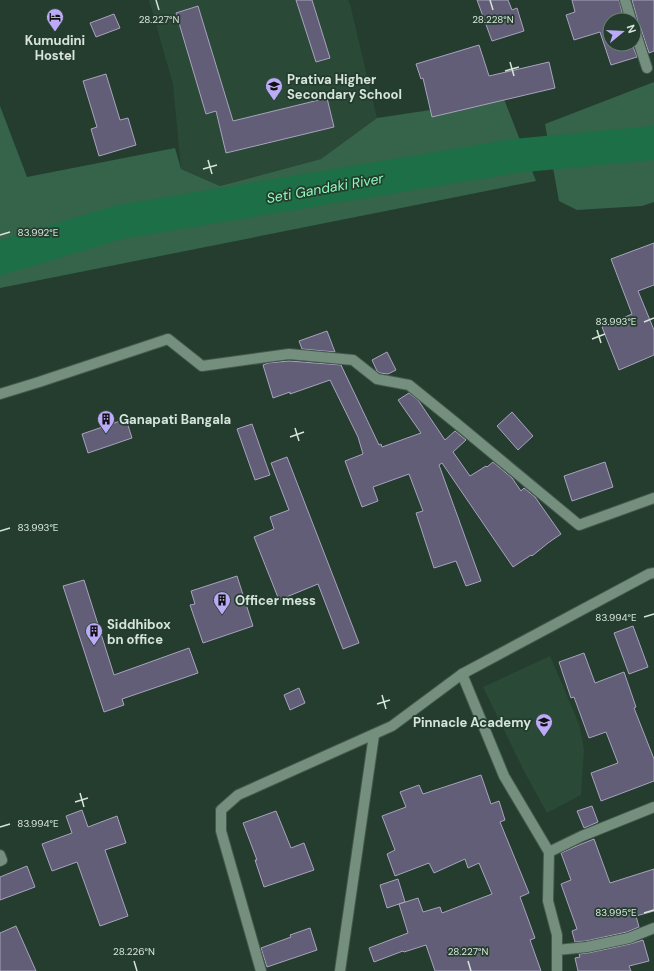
<svg xmlns="http://www.w3.org/2000/svg" width="654" height="971" font-family="'DM Sans',sans-serif">
<style>
.built{fill:#2a4937}
.green{fill:#35644a}
.lines{fill:none;stroke-linecap:round;stroke-linejoin:round}
.river{stroke:#1c6f47;stroke-width:34}
.building{fill:#635e77;stroke:#a8a3be}
.lane-casing{stroke:#44594d;stroke-width:12}
.street-casing{stroke:#44594d;stroke-width:12}
.secondary-casing{stroke:#44594d;stroke-width:12}
.lane{stroke:#748f7e;stroke-width:10}
.street{stroke:#748f7e;stroke-width:10}
.secondary{stroke:#748f7e;stroke-width:10}
.ticks{fill:none;stroke:#d6e4db;stroke-width:1.5}
.labels{text-anchor:middle;dominant-baseline:central;stroke-width:3.5;stroke-linejoin:round;paint-order:stroke}
.poi-label{font-size:13px;font-weight:bold;fill:#d6e4db;stroke:#243d2e;text-anchor:start}
.water-label{font-size:14px;font-style:italic;fill:#8ef9bd;stroke:#243d2e}
.ticks-label{font-size:10px;text-anchor:middle;fill:#d6e4db;stroke:#243d2e;stroke-width:3.5;stroke-linejoin:round;paint-order:stroke}
</style>
<rect width="100%" height="100%" fill="#243d2e"/>
<path class="built" d="M149,0H348L350,4L377,118L321,159L220,186L181,169L173,84Z
M550,656L579,724L584,749L581,795L547,813L524,771L483,687Z"/>
<path class="green" d="M654,82V202L642,206L577,210L559,201L545,124Z
M504,99L536,181L0,288V106L27,177L175,148L181,169L220,186L321,159L377,118Z"/>
<g class="lines">
<path class="river" d="M0,258L120,222L514,156L654,143"/>
</g>
<path class="building" d="M296,0H312L330,58L316,62Z
M477,0H508L512,10L517,8L524,31L492,41Z
M572,0H619L624,20H610V44H632L637,57L611,65L600,32L574,40L566,15L575,12Z
M632,0H654V51L649,53L640,26L637,22V18Z
M198,6L233,121L327,98L334,127L226,153L216,111L206,114L176,13Z
M114,14L120,28L96,37L90,23Z
M479,45L489,76L549,62L555,88L432,117L423,78L421,79L416,64Z
M106,74L120,120L128,118L136,145L99,156L91,129L97,127L83,81Z
M654,243V285L638,291L654,330V355L619,370L602,327L632,314L611,259Z
M327,331L335,352L302,349L299,341Z
M387,352L396,370L388,374L380,373L377,371L372,360Z
M289,361L341,365L379,445L381,444L382,447L421,433L398,400L409,393L418,400L445,440L455,431L466,440L453,452L470,476L486,466L487,467L493,462L512,478L521,491L524,488L535,497L561,534L548,543L532,556L531,555L513,567L442,463L439,465L481,581L466,586L456,561L434,568L416,513L423,511L409,474L373,487L378,501L362,507L345,461L363,454L358,437L330,380L290,394V392L273,398L263,365L268,363Z
M512,412L533,436L518,450L497,426Z
M126,419L132,438L88,453L82,434Z
M252,424L270,475L255,480L237,429Z
M287,457L359,643L343,649L318,584L279,600L254,537L274,529L270,517L289,510L271,463Z
M605,462L613,487L572,501L564,476Z
M237,576L253,626L203,643L190,605L195,604L191,591Z
M84,580L114,675L189,648L198,673L122,699L124,705L104,712L63,586Z
M633,626L648,667L629,674L614,633Z
M584,653L595,683L624,672L636,707L634,708L654,759V781L601,801L591,773L618,763L606,732L589,738L574,697L571,698L559,662Z
M299,688L305,703L290,710L284,695Z
M481,775L491,804L499,801L505,820L500,822L529,893L520,897L535,938L530,940L541,971H435L426,945L404,952L403,951L374,962L369,948L408,933L399,904L418,898L423,912L440,907L442,913L492,894L479,863L468,868L465,859L434,873L429,863L395,876L387,854L395,850L382,816L406,807L400,792L419,785L423,794Z
M592,806L598,822L584,828L577,811Z
M82,810L88,827L117,816L126,843L105,850L128,916L100,926L77,862L52,871L42,844L72,833L66,816Z
M276,811L291,848L304,843L314,870L264,887L255,860H257L243,823Z
M594,839L610,883L654,869V911L636,916L639,927L627,932L586,941L575,942L572,931L577,929L561,884L571,880L561,853L579,845Z
M27,866L35,887L0,900V877Z
M398,879L405,902L387,908L380,885Z
M16,926L36,971H0V933Z
M310,928L317,950L267,967L261,948L291,937L290,935Z
M643,940L649,961L629,966L631,971H578L575,958L580,957L579,954L588,953L630,944Z"/>
<g class="lines">
<g class="lane-casing">
<path id="lane" d="M0,394L39,382L168,339L202,366L289,354L353,360L377,379L409,385L456,423L579,525L654,498
M0,855L2,860L0,861
M340,971L374,735"/>
</g>
<g class="street-casing">
<path id="street" d="M625,0L631,20
M634,28L647,68
M462,674L504,776L549,852L548,901L557,935V971
M549,852L582,836L654,807
M557,950L587,947L629,938L654,928"/>
</g>
<g class="secondary-casing">
<path id="secondary" d="M261,971L221,831V810L238,795L392,726L462,674L649,574L654,573"/>
</g>
<use href="#lane" class="lane"/>
<use href="#street" class="street"/>
<use href="#secondary" class="secondary"/>
</g>
<path class="ticks" d="M156,0L159,10M490,0L493,10M510,62L514,76M505,71L519,67M208,160L212,174M203,169L217,165M0,235L10,232M644,322L654,318M597,330L601,343M592,339L605,334M295,428L299,441M290,437L304,432M0,531L10,528M644,617L654,614M382,695L386,709M377,704L390,700M80,793L84,807M75,802L88,798M0,827L10,824M644,913L654,910M134,961L137,971M468,961L471,971"/>
<defs>
<g id="hotel-pin" transform="scale(0.9)"><path d="M0 17L-7.5 6A9.5 9.5 0 1 1 7.5 6Z" fill="#bbaaf6" stroke="#243d2e"/><path d="M-6-4.5h1.5V1H6V5H4.5V3h-9V5H-6ZM-4 0a1.8 1.8 0 1 1 3.6 0ZM.5 0V-2.5h3Q6-2.5 6 0Z" fill="#111"/></g>
<g id="school-pin" transform="scale(0.9)"><path d="M0 17L-7.5 6A9.5 9.5 0 1 1 7.5 6Z" fill="#bbaaf6" stroke="#243d2e"/><path d="M0-5L7-2L0 1L-7-2ZM-4 1L0 2.5L4 1V4Q0 6-4 4Z" fill="#111"/></g>
<g id="building-pin" transform="scale(0.9)"><path d="M0 17L-7.5 6A9.5 9.5 0 1 1 7.5 6Z" fill="#bbaaf6" stroke="#243d2e"/><path d="M-4-6H4V6H1V3H-1V6H-4ZM-2.5-4.3h1.7v1.8h-1.7ZM.8-4.3h1.7v1.8H.8ZM-2.5-1h1.7V.8h-1.7ZM.8-1h1.7V.8H.8Z" fill="#111"/></g>
</defs>
<g fill-rule="evenodd">
<use href="#hotel-pin" x="55" y="17"/>
<use href="#school-pin" x="274" y="86"/>
<use href="#building-pin" x="106" y="419"/>
<use href="#building-pin" x="222" y="600"/>
<use href="#building-pin" x="94" y="631"/>
<use href="#school-pin" x="544" y="722"/>
</g>
<g class="labels">
<g class="poi-label">
<text x="55" y="40" text-anchor="middle">Kumudini<tspan x="55" dy="15">Hostel</tspan></text>
<text x="287" y="79">Prativa Higher<tspan x="287" dy="15">Secondary School</tspan></text>
<text x="119" y="419">Ganapati Bangala</text>
<text x="235" y="600">Officer mess</text>
<text x="107" y="624">Siddhibox<tspan x="107" dy="15">bn office</tspan></text>
<text x="531" y="722" text-anchor="end">Pinnacle Academy</text>
</g>
<g class="water-label">
<text transform="translate(325 188) rotate(-10)">Seti Gandaki River</text>
</g>
</g>
<g class="ticks-label">
<text x="159" y="23">28.227°N</text>
<text x="493" y="23">28.228°N</text>
<text x="38" y="236">83.992°E</text>
<text x="616" y="325">83.993°E</text>
<text x="38" y="531">83.993°E</text>
<text x="616" y="621">83.994°E</text>
<text x="38" y="827">83.994°E</text>
<text x="616" y="916">83.995°E</text>
<text x="134" y="955">28.226°N</text>
<text x="468" y="955">28.227°N</text>
</g>
<g transform="translate(622 32) rotate(72)"><circle r="19" fill="#243d2e" stroke="#6b8073"/>
<path d="M0-3L7 15L0 10L-7 15Z" fill="#bbaaf6"/>
<text y="-6" font-size="11" font-weight="bold" text-anchor="middle" fill="#d6e4db">N</text>
</g>
</svg>
